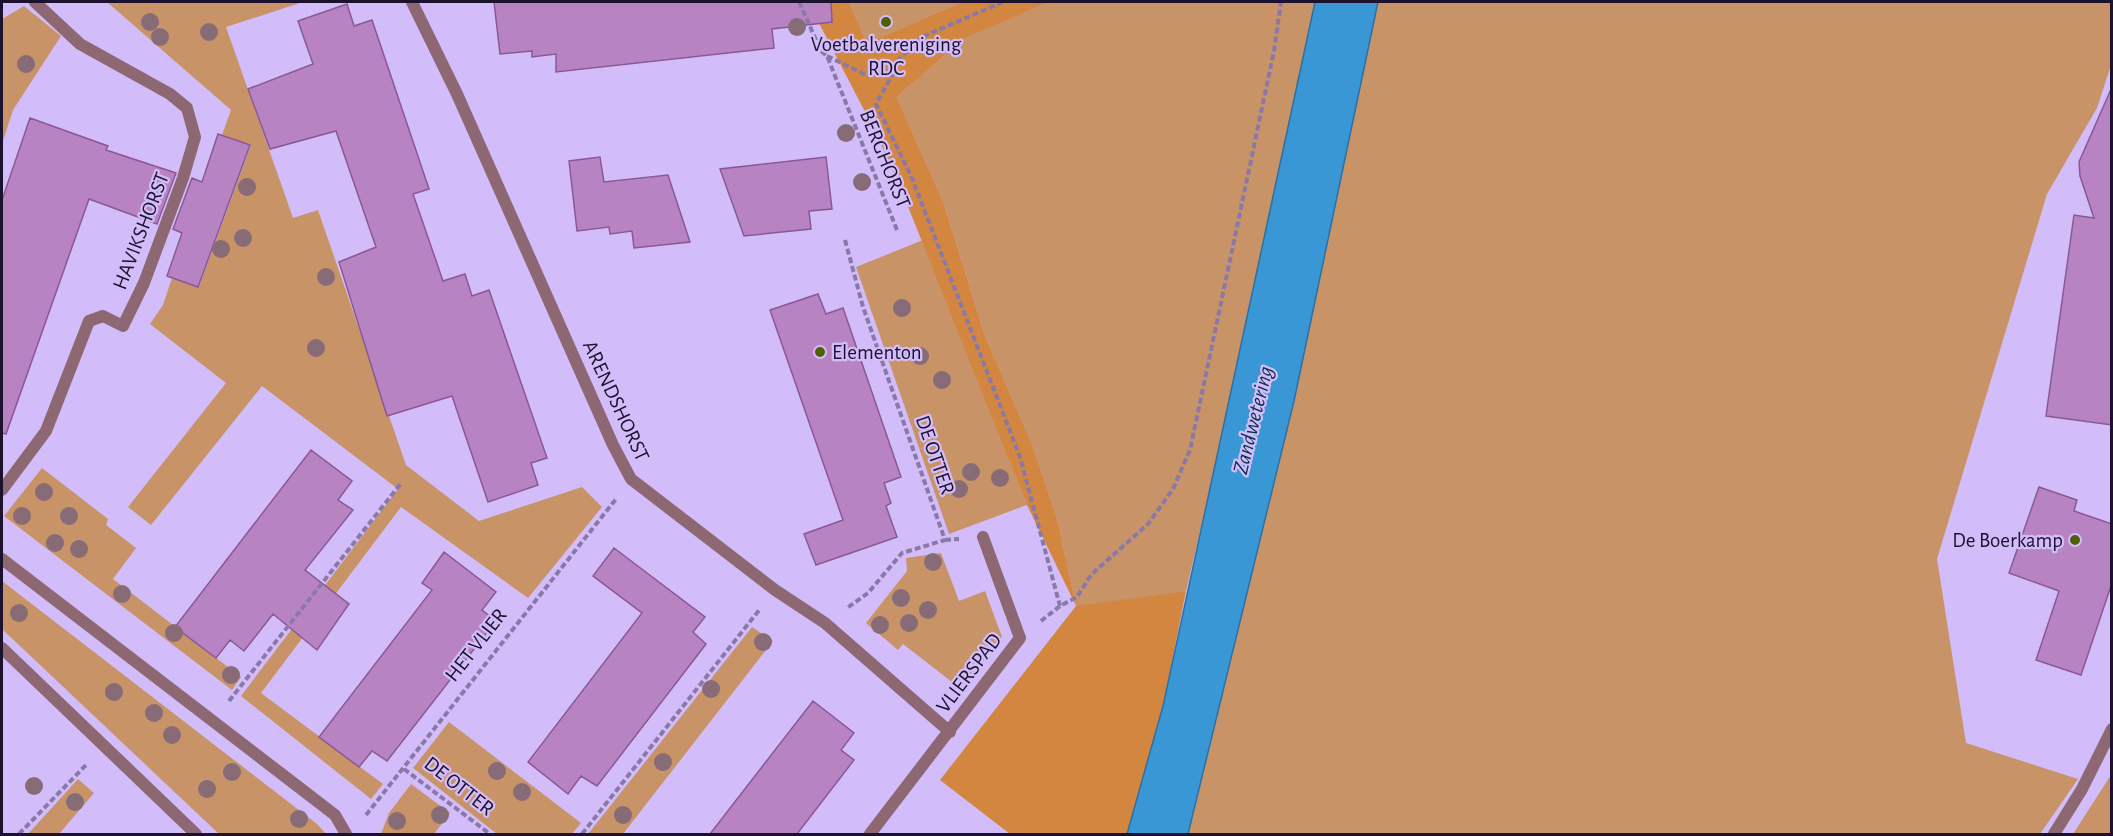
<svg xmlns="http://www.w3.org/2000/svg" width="2113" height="836" font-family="'Alegreya Sans',sans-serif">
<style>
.green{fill:#c89367}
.forest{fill:#d28640}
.water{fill:#3897d4;stroke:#306fa2;stroke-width:1.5}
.building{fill:#b883c2;stroke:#8a5894;stroke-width:1.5}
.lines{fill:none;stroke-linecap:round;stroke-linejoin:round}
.path{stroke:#8a79a8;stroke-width:4;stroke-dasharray:6 3;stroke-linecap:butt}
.lane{stroke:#8d6872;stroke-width:12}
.street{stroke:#8d6872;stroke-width:12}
.tree{fill:#876c77}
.poi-dot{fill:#4f6004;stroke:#d2bdfa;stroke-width:2}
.labels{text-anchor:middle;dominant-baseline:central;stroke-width:4.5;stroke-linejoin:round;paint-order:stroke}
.poi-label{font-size:21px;fill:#1d122d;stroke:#d2bdfa}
.street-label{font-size:21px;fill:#1d122d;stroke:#d2bdfa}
.water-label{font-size:22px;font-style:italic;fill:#062f48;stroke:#d2bdfa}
</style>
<rect width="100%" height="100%" fill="#d2bdfa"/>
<path class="green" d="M107,2H303L226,27L293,218L318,210L406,465L479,521L582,487L602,507L528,598L401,507L261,693L383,784L371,799L241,696L398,489L262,386L151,525L128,507L226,383L150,324L163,305L172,278L199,287L251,145L222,135L231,110Z
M849,2H962L867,43Z
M1049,2H1315L1222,438L1186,591L1076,607L1057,518L1032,444L985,336L944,204L897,97L960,40Z
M1378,2H2111V65L2097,108L2047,194L1937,559L1966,743L2078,779L2040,834H1188L1294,401Z
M24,6L61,36L13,110L2,144V19Z
M923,240L1027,505L949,534L856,267Z
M42,468L108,519L106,525L136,548L113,579L241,677L232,690L4,516Z
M941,553L959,601L985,591L1002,637L961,689L903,644L898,650L866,623L907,571L906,558Z
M2,581L317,824L326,834H219L2,629Z
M752,627L773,641L623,834H588Z
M449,722L581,823L572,834H497L413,768Z
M2111,777V834H2073L2109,778Z
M78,779L94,793L59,834H28Z
M411,784L450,813L434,834H381L389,813Z"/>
<path class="forest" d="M808,2H849L867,43L962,2H1049L961,40L897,97L944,204L985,336L1032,444L1057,518L1076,606L1186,591L1163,706L1127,834H1010L940,780L1076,606L1027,505L903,194L876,133Z"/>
<path class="water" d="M1315,2H1378L1294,401L1188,834H1127L1163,706Z"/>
<path class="building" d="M494,2H831L832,22L772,29L774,48L556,72V54L532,57V51L500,54Z
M347,4L354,26L372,20L429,189L413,194L443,281L465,274L472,296L489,290L547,458L531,463L538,485L488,502L452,396L387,416L339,262L376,247L336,131L270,149L248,89L313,64L298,21Z
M2112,87V425L2046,416L2074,215L2094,218L2080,176L2079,162Z
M30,118L108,146L106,150L176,173L157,224L89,199L6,434L2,433V200Z
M218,134L250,145L198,287L167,276L182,233L173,229L192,178L202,182Z
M600,157L604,182L668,175L690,242L634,248L632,231L610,234L609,227L577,231L569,161Z
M826,157L832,209L809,211L811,229L744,236L720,169Z
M818,294L826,314L843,308L901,477L884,483L891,503L886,506L897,537L816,565L804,534L843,520L770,310Z
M311,450L352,481L338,500L353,510L305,570L349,604L317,650L273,614L244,651L230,640L216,658L175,627Z
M2039,487L2077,500L2074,511L2112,524V583L2081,675L2036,660L2059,591L2009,573Z
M614,548L705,617L693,632L706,644L597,786L581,776L568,794L528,762L642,613L593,576Z
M444,552L496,592L482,610L496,621L387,761L372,751L359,767L319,737L432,590L422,583Z
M813,701L854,733L841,750L854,760L797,834H710Z"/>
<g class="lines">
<path class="path" d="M799,2L821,51L827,56L897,230
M1003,2L922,37L894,64V72L876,104L912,178L1020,457L1060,606
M827,56L864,74L894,72
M845,240L863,307L945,540L902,553L868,593L847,608
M945,540L959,539
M1041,621L1060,606L1077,597L1091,575L1148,524L1173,489L1190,450L1274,51L1281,2
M229,701L402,482
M404,769L490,834
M366,815L616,499
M19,834L86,765
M582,834L760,609"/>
<path class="lane" d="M2054,834L2082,789L2112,729"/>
<path class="street" d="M412,2L457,94L613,445L631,479L775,590L825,623L950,732
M2,490L46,431L89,321L103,316L123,326L144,283L183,178L195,137L187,108L170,94L80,44L35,2
M2,559L335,815L346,834
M2,648L196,834
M870,834L1020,638L983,537"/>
</g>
<g class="tree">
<circle cx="150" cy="22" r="9"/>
<circle cx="797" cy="27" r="9"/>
<circle cx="209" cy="32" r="9"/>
<circle cx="160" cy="37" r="9"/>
<circle cx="26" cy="64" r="9"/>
<circle cx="846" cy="133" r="9"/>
<circle cx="862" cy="182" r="9"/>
<circle cx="247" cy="187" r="9"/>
<circle cx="243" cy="238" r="9"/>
<circle cx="221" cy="249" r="9"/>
<circle cx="326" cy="277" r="9"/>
<circle cx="902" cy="308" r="9"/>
<circle cx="316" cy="348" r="9"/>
<circle cx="920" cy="356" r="9"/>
<circle cx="942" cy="380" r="9"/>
<circle cx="971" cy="472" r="9"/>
<circle cx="1000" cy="478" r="9"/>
<circle cx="959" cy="489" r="9"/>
<circle cx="44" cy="492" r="9"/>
<circle cx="22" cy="516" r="9"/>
<circle cx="69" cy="516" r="9"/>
<circle cx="55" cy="543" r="9"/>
<circle cx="79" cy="549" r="9"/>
<circle cx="933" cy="562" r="9"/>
<circle cx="122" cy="594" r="9"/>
<circle cx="901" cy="598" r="9"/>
<circle cx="928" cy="610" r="9"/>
<circle cx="19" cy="613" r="9"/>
<circle cx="909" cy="623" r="9"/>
<circle cx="880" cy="625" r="9"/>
<circle cx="174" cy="633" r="9"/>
<circle cx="763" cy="642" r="9"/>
<circle cx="231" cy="675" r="9"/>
<circle cx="711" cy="689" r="9"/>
<circle cx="114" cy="692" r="9"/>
<circle cx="154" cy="713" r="9"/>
<circle cx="172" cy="735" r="9"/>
<circle cx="663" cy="762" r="9"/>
<circle cx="497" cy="771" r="9"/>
<circle cx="232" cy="772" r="9"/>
<circle cx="34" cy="786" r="9"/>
<circle cx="207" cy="789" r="9"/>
<circle cx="522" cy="792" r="9"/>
<circle cx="75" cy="802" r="9"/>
<circle cx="440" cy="815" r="9"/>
<circle cx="623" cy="815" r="9"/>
<circle cx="299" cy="819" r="9"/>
<circle cx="397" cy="821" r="9"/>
</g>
<g class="poi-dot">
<circle cx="886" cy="22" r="6"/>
<circle cx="820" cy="352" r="6"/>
<circle cx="2075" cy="540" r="6"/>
</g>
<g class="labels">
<g class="poi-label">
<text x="886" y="44">Voetbalvereniging<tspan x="886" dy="24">RDC</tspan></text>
<text x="832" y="352" text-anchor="start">Elementon</text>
<text x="2063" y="540" text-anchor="end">De Boerkamp</text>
</g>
<g class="street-label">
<text transform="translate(885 159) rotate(68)">BERGHORST</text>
<text transform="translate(141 231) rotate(-69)">HAVIKSHORST</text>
<text transform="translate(616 401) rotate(65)">ARENDSHORST</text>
<text transform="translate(935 455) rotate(71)">DE OTTER</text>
<text transform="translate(476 645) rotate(-52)">HET VLIER</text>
<text transform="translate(969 673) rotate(-53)">VLIERSPAD</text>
<text transform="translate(459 786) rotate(38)">DE OTTER</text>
</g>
<g class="water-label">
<text transform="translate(1253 420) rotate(-76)">Zandwetering</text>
</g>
</g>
<rect width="2113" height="836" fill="none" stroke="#1d122d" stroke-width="6"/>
</svg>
